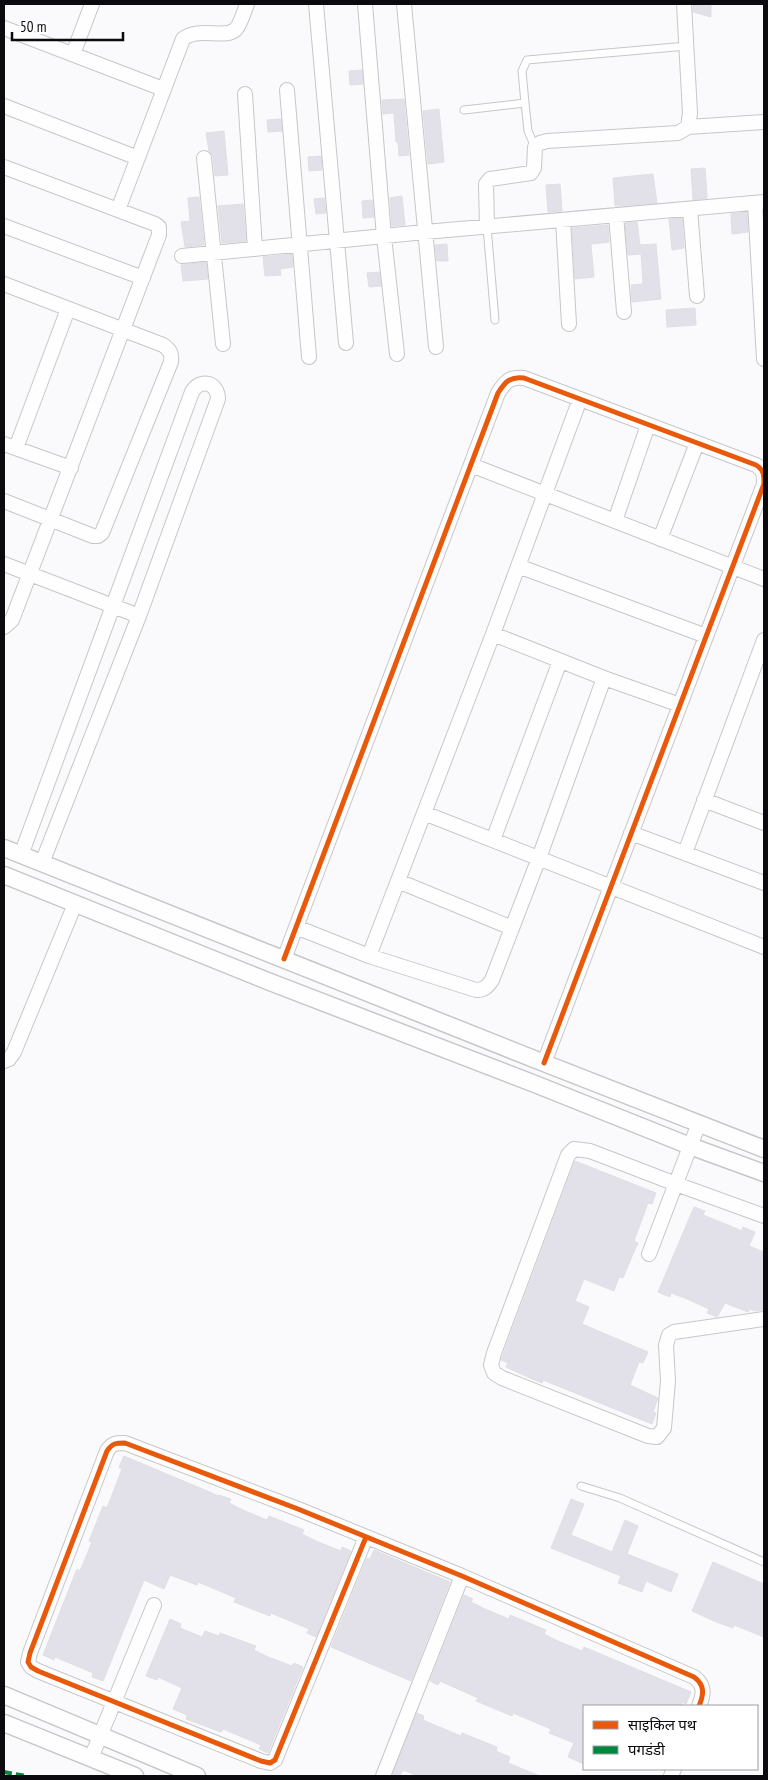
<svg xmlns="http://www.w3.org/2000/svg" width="768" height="1780" font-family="'PT Sans Narrow','Noto Sans Devanagari',sans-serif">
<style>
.building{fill:#e2e1ea;stroke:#e0dfe3}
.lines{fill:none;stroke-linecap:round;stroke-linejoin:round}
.service-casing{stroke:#c7c6ca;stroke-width:9}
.minor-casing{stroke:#c7c6ca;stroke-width:16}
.tertiary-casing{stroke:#c7c6ca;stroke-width:19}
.service{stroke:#fefeff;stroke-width:7}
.minor{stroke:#fefeff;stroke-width:14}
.tertiary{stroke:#fefeff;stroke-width:16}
.quiet{stroke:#00873e;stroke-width:4;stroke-dasharray:8 4;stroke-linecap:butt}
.cycleway-casing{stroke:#fff;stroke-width:8}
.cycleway{stroke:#e8590c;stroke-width:5}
</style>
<rect width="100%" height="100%" fill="#fafafd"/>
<path class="building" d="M693,4H711V17L693,12Z
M362,70L363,84L350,85L349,71Z
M404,99L409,155L399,156L398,142H396L394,113L383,114L382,100Z
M439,109L444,162L428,164L423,111Z
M281,119L282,131L268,132L267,120Z
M224,131L228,175L215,176L213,157L209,151L206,133Z
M321,156L322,170L309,171L308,157Z
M705,168L707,198L693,200L691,169Z
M653,174L657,203L615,206L613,178Z
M560,184L562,211L548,212L546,185Z
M402,196L405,225L392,226L390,198Z
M199,197L204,245L185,247L181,222L190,221L188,198Z
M324,198L326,213L316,214L314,199Z
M372,200L374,217L363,218L362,201Z
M243,204L246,241L222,243L218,206Z
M747,212L748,232L732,234L731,214Z
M682,218L684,248L672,250L669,219Z
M637,222L640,245L656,244L661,299L632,302L631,285L643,284L641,254L628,255L625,223Z
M608,225L609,242L592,244L591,246L594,277L575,279L572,228Z
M447,244L448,261H437L435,245Z
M292,254L293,267L280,269L281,275L265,276L263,257Z
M206,262L208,279L183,281L181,265Z
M379,272L381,286L369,287L367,273Z
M695,308L696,325L667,327L666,310Z
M575,1161L656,1193L652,1204L648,1203L634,1241L638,1243L633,1254L623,1278L619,1277L614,1291L584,1279L575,1301L589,1307L582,1324L648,1352L643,1363L639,1362L630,1385L658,1398L653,1412L656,1413L652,1424L543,1380L542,1383L530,1378L506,1367L508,1363L501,1360Z
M694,1207L705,1211L703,1215L728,1225L742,1231L743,1227L755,1232L749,1246L764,1252V1310L755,1311L750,1309L748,1312L725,1303L717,1317L707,1313L709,1309L685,1298L671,1293L670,1297L658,1292Z
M124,1456L219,1496V1495L231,1499L229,1503L243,1510L267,1520L269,1516L304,1530L302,1534L316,1541L341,1551L342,1547L351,1551L316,1637L307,1633L309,1629L271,1613L270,1616L234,1602L236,1598L222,1592L198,1582L197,1585L170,1575L164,1589L144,1580L103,1681L92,1677L93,1673L79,1667L55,1657L54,1660L43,1655L77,1569L80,1571L92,1542L89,1541L103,1506L107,1508L122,1469L119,1467Z
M571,1499L584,1504L571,1535L612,1552L625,1520L638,1526L627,1554L678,1574L671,1592L646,1581L642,1592L618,1583L621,1576L551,1548Z
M374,1550L450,1582L411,1681L331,1647L367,1558L370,1559Z
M713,1562L764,1584V1637L734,1625L733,1628L714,1621L692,1611Z
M464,1595L473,1599L471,1602L485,1609L509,1619L510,1615L546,1630L544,1634L558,1641L582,1651L584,1647L691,1692L686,1704L682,1702L681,1706H584V1764L568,1757L574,1743L549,1733L551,1729L513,1713L512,1716L476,1701L478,1698L440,1681L438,1685L430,1681Z
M170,1619L181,1624L180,1628L202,1637L205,1631L219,1636L220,1633L256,1646L254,1650L268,1657L292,1666L294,1663L303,1667L268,1753L259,1749L261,1745L247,1739L223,1729L221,1732L186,1719L187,1715L173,1709L182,1688L158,1677L157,1680L146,1676Z
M417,1713L424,1716L423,1720L437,1726L461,1736L462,1733L497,1747L496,1751L510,1757L508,1763L540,1776H418L403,1770L400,1776H392Z"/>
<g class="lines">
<g class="service-casing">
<path id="service" d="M464,110L525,103
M535,147L528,131L525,103L522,71L527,60L687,46
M487,227L495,320
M581,1486L620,1498L764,1562"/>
</g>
<g class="minor-casing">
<path id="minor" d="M316,4L346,343
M365,4L384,237L397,354
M404,4L436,347
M4,28L163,89
M73,54L92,4
M287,90L309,357
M245,94L255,249
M4,106L138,158
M688,127L764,122
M204,158L223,344
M4,167L155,224L159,227V235L12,620L4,627
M755,203L764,359
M690,209L697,296
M118,210L183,39C199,26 226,40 236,29C241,23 244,12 247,4
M616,215L624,312
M563,220L569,324
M4,226L143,278
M487,227L486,184L490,179L531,173L534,168L535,147L540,143L547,141L678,133L688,127L690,113L684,4
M182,256L425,232L764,202
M4,284L163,345C170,350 172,353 171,362L102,533L98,536H93L4,501
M4,444L71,468
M16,448L68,309
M471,465L764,579
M615,521L648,425
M660,539L697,443
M4,564L139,616
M518,566L706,636
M493,634L604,678L680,705
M704,800L764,823
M424,813L764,947
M631,833L764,883
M493,840L560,661
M685,853L764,640
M21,855L192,392C200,378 218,382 218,399L139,616L42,863
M398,881L512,928
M296,927L369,956L476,990C484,990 487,987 492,980L539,858L604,678
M369,956L493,634L580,399
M284,959L498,393C505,382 510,376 524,378L756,465C764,470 764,475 764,484L544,1063
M4,1061L9,1059L14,1052L75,904
M764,1216L676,1184L590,1151L574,1149L568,1155L494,1353L491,1365L494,1373L502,1378L648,1436L657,1437L664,1428L668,1381L666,1345L669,1335L674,1332L764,1319
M649,1254L699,1123
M366,1537L275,1760L270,1763L261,1761L38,1671L31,1667L28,1662L30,1653L107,1451C112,1443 116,1443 125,1443L298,1509L462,1576L694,1677C705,1685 704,1694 699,1706
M91,1758L154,1605
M383,1776L462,1576
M671,1776L674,1769"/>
</g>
<g class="tertiary-casing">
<path id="tertiary" d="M4,848L544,1063L764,1149
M4,875L270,982L535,1084L690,1146L764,1173
M4,1695L197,1776
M4,1723L135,1776"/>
</g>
<use href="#service" class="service"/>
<use href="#minor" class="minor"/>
<use href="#tertiary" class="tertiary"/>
<path class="quiet" d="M4,1772L26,1776"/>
<g class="cycleway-casing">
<path id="cycleway" d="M284,959L498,393C505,382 510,376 524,378L756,465C764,470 764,475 764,484L544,1063
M366,1537L275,1760L270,1763L261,1761L38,1671L31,1667L28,1662L30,1653L107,1451C112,1443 116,1443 125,1443L298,1509L462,1576L694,1677C705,1685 704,1694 699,1706"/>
</g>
<use href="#cycleway" class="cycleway"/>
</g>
<rect width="768" height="1780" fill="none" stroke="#0b0b0f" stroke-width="10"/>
<rect x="583" y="1705" width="175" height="65" fill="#ffffff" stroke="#9d9d9f"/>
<rect x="593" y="1721" width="25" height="8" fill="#e8590c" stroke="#9d9d9f"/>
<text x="628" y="1730" font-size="15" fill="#0b0b0f">साइकिल पथ</text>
<rect x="593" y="1746" width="25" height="8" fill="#00873e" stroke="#9d9d9f"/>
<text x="628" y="1755" font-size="15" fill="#0b0b0f">पगडंडी</text>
<path d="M12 32v8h111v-8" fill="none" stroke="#0b0b0f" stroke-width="2.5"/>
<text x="20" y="32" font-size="15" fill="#0b0b0f" stroke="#ffffff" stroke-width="4" paint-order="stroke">50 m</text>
</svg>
